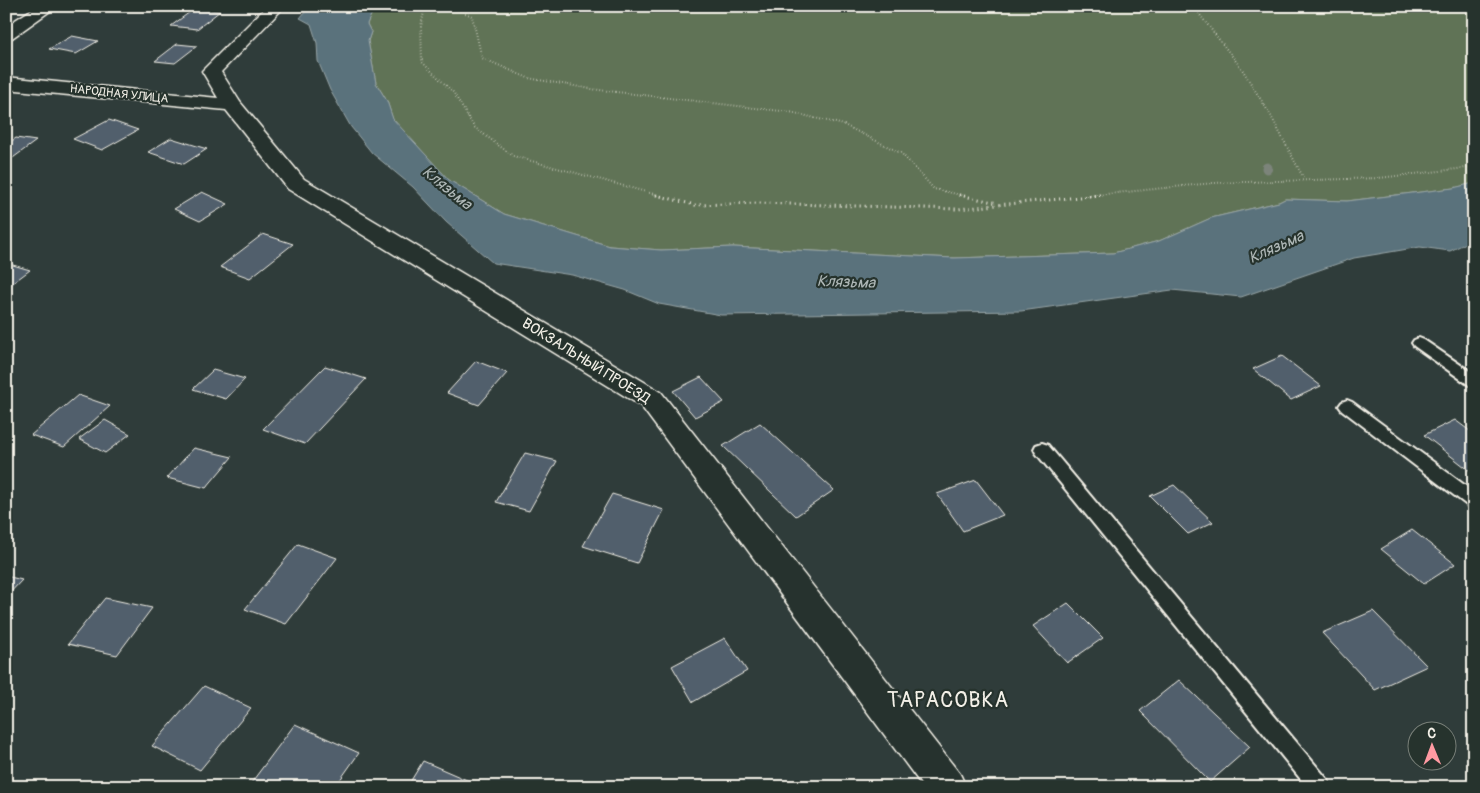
<svg xmlns="http://www.w3.org/2000/svg" width="1480" height="793" font-family="Pangolin,sans-serif">
<style>
.green{fill:#617356;stroke:#aab29f}
.water{fill:#5a727c;stroke:#98a5a7}
.building{fill:#515f6c;stroke:#f4f1e8}
.lines{fill:none;stroke-linecap:round;stroke-linejoin:round}
.service-casing{stroke:#f4f1e8;stroke-width:4}
.minor-casing{stroke:#f4f1e8;stroke-width:3}
.path-far1{stroke:#f4f1e8;stroke-width:2;stroke-dasharray:0.5 2.5;stroke-linecap:butt}
.path{stroke:#f4f1e8;stroke-width:3;stroke-dasharray:1 4;stroke-linecap:butt}
.service{fill:#26332d;fill-rule:evenodd}
.minor{fill:#26332d;fill-rule:evenodd}
.tree{fill:#7b847a}
.labels{text-anchor:middle;dominant-baseline:central;stroke-width:4.5;stroke-linejoin:round;paint-order:stroke}
.far-street-label{font-size:12px;fill:#f4f1e8;stroke:#26332d}
.street-label{font-size:15px;fill:#f4f1e8;stroke:#26332d}
.water-label{font-size:16px;font-style:italic;fill:#afb8b7;stroke:#26332d}
.near-quarter-label{font-size:21px;letter-spacing:1px;fill:#f4f1e8;stroke:#26332d}
</style>
<rect width="100%" height="100%" fill="#2f3c3a"/>
<filter id="ink" filterUnits="userSpaceOnUse"><feTurbulence type="fractalNoise" baseFrequency=".02" numOctaves="2"/><feDisplacementMap in="SourceGraphic" scale="10" xChannelSelector="R" yChannelSelector="G"/><feConvolveMatrix kernelMatrix="1 2 1 2 8 2 1 2 1" color-interpolation-filters="sRGB"/></filter>
<g filter="url(#ink)">
<path class="green" d="M375,6H1474V183L1454,188L1347,201L1285,199L1279,202L1211,218L1159,241L1113,253L954,258L733,247L661,250L610,246L504,214L449,180L393,120L387,101L376,83L368,41L371,32L367,24Z"/>
<path class="water" d="M310,6H375L367,24L371,32L368,41L376,83L387,101L393,119L449,180L504,214L610,246L661,250L733,247L954,258L1113,253L1159,241L1211,218L1279,202L1285,199L1347,201L1453,188L1474,183V239L1450,251L1420,247L1354,258L1241,297L1172,290L1021,311L721,315L659,304L625,290L572,275L493,263L446,222L413,187L372,153L351,127L330,90L318,61L317,43L311,24L300,18Z"/>
<path class="building" d="M194,9L220,11L197,29L171,26Z
M72,36L98,41L76,54L49,49Z
M177,44L197,46L175,63L155,61Z
M109,120L138,130L102,150L73,139Z
M16,138L36,141L6,163V145Z
M171,138L207,149L184,164L148,152Z
M202,192L228,204L200,221L174,209Z
M263,234L293,244L250,278L220,267Z
M6,263L30,270L6,288Z
M1282,356L1321,386L1291,400L1253,369Z
M476,361L507,373L479,405L447,393Z
M325,366L366,379L305,444L263,429Z
M213,370L245,379L226,399L193,389Z
M701,377L724,402L695,417L673,391Z
M78,395L110,406L64,447L31,435Z
M105,420L130,434L105,453L79,439Z
M1455,420L1474,434V474L1424,435Z
M760,423L834,490L796,516L723,446Z
M194,448L232,457L206,488L167,478Z
M525,453L557,461L529,511L496,502Z
M976,480L1003,515L963,531L937,494Z
M1174,485L1213,522L1188,534L1150,496Z
M612,494L664,510L637,563L583,546Z
M1412,530L1455,564L1424,584L1381,549Z
M298,544L337,558L286,624L245,609Z
M6,576L22,580L6,597Z
M105,598L152,608L117,655L68,644Z
M1068,603L1103,638L1067,663L1033,626Z
M1373,611L1427,666L1375,690L1322,633Z
M725,638L747,671L693,702L672,666Z
M1179,680L1250,747L1210,782L1140,711Z
M204,686L251,708L200,770L152,746Z
M295,724L359,753L335,787H248Z
M423,761L476,784L474,787H407Z"/>
<g class="lines">
<g class="service-casing">
<path id="service" d="M1419,338L1424,340L1474,374V386L1469,385L1414,346L1412,343L1414,340Z
M1347,400L1352,402L1474,492V508L1468,506L1342,410L1339,406L1342,402Z
M1042,443L1048,445L1328,780L1331,787H1307L1036,453L1034,449L1036,445Z"/>
</g>
<g class="minor-casing">
<path id="minor" d="M37,6H57L12,38L6,39V26Z
M267,6H285L221,72L240,102L304,179L661,392L960,774L966,787H923L641,406L288,189L226,110L6,89V77L218,98L202,71Z"/>
</g>
<path class="path-far1" d="M425,6L421,27L422,62L453,92L474,127L513,156L661,196
M449,6L472,16L482,58L528,78L591,89L790,112L844,125L901,153L934,189L965,196
M1193,6L1242,69L1271,116L1304,179
M1087,196L1213,183L1379,178L1474,167"/>
<path class="path" d="M656,195L695,205L759,203L957,209L1100,195
M959,195L998,203"/>
<use href="#service" class="service"/>
<use href="#minor" class="minor"/>
</g>
<circle class="tree" cx="1267" cy="168" r="5.5"/>
</g>
<g class="labels">
<g class="far-street-label">
<text transform="translate(119 94) rotate(6)">НАРОДНАЯ УЛИЦА</text>
</g>
<g class="street-label">
<text transform="translate(586 361) rotate(32)">ВОКЗАЛЬНЫЙ ПРОЕЗД</text>
</g>
<g class="water-label">
<text transform="translate(447 188) rotate(39)">Клязьма</text>
<text transform="translate(1276 247) rotate(-24)">Клязьма</text>
<text transform="translate(846 282) rotate(2)">Клязьма</text>
</g>
<g class="near-quarter-label">
<text x="948" y="700">ТАРАСОВКА</text>
</g>
</g>
<rect width="1480" height="793" fill="none" stroke="#26332d" stroke-width="25"/>
<rect x="12" y="12" width="1455" height="768" fill="none" stroke="#f4f1e8" stroke-width="2" filter="url(#ink)"/>
<g transform="translate(1432 746) rotate(359)"><circle r="24" fill="#26332d" stroke="#787f78"/>
<path d="M0-4L9 19L0 12L-9 19Z" fill="#ff9aa2"/>
<text y="-8" font-size="14" font-weight="bold" text-anchor="middle" fill="#f4f1e8">С</text>
</g>
</svg>
